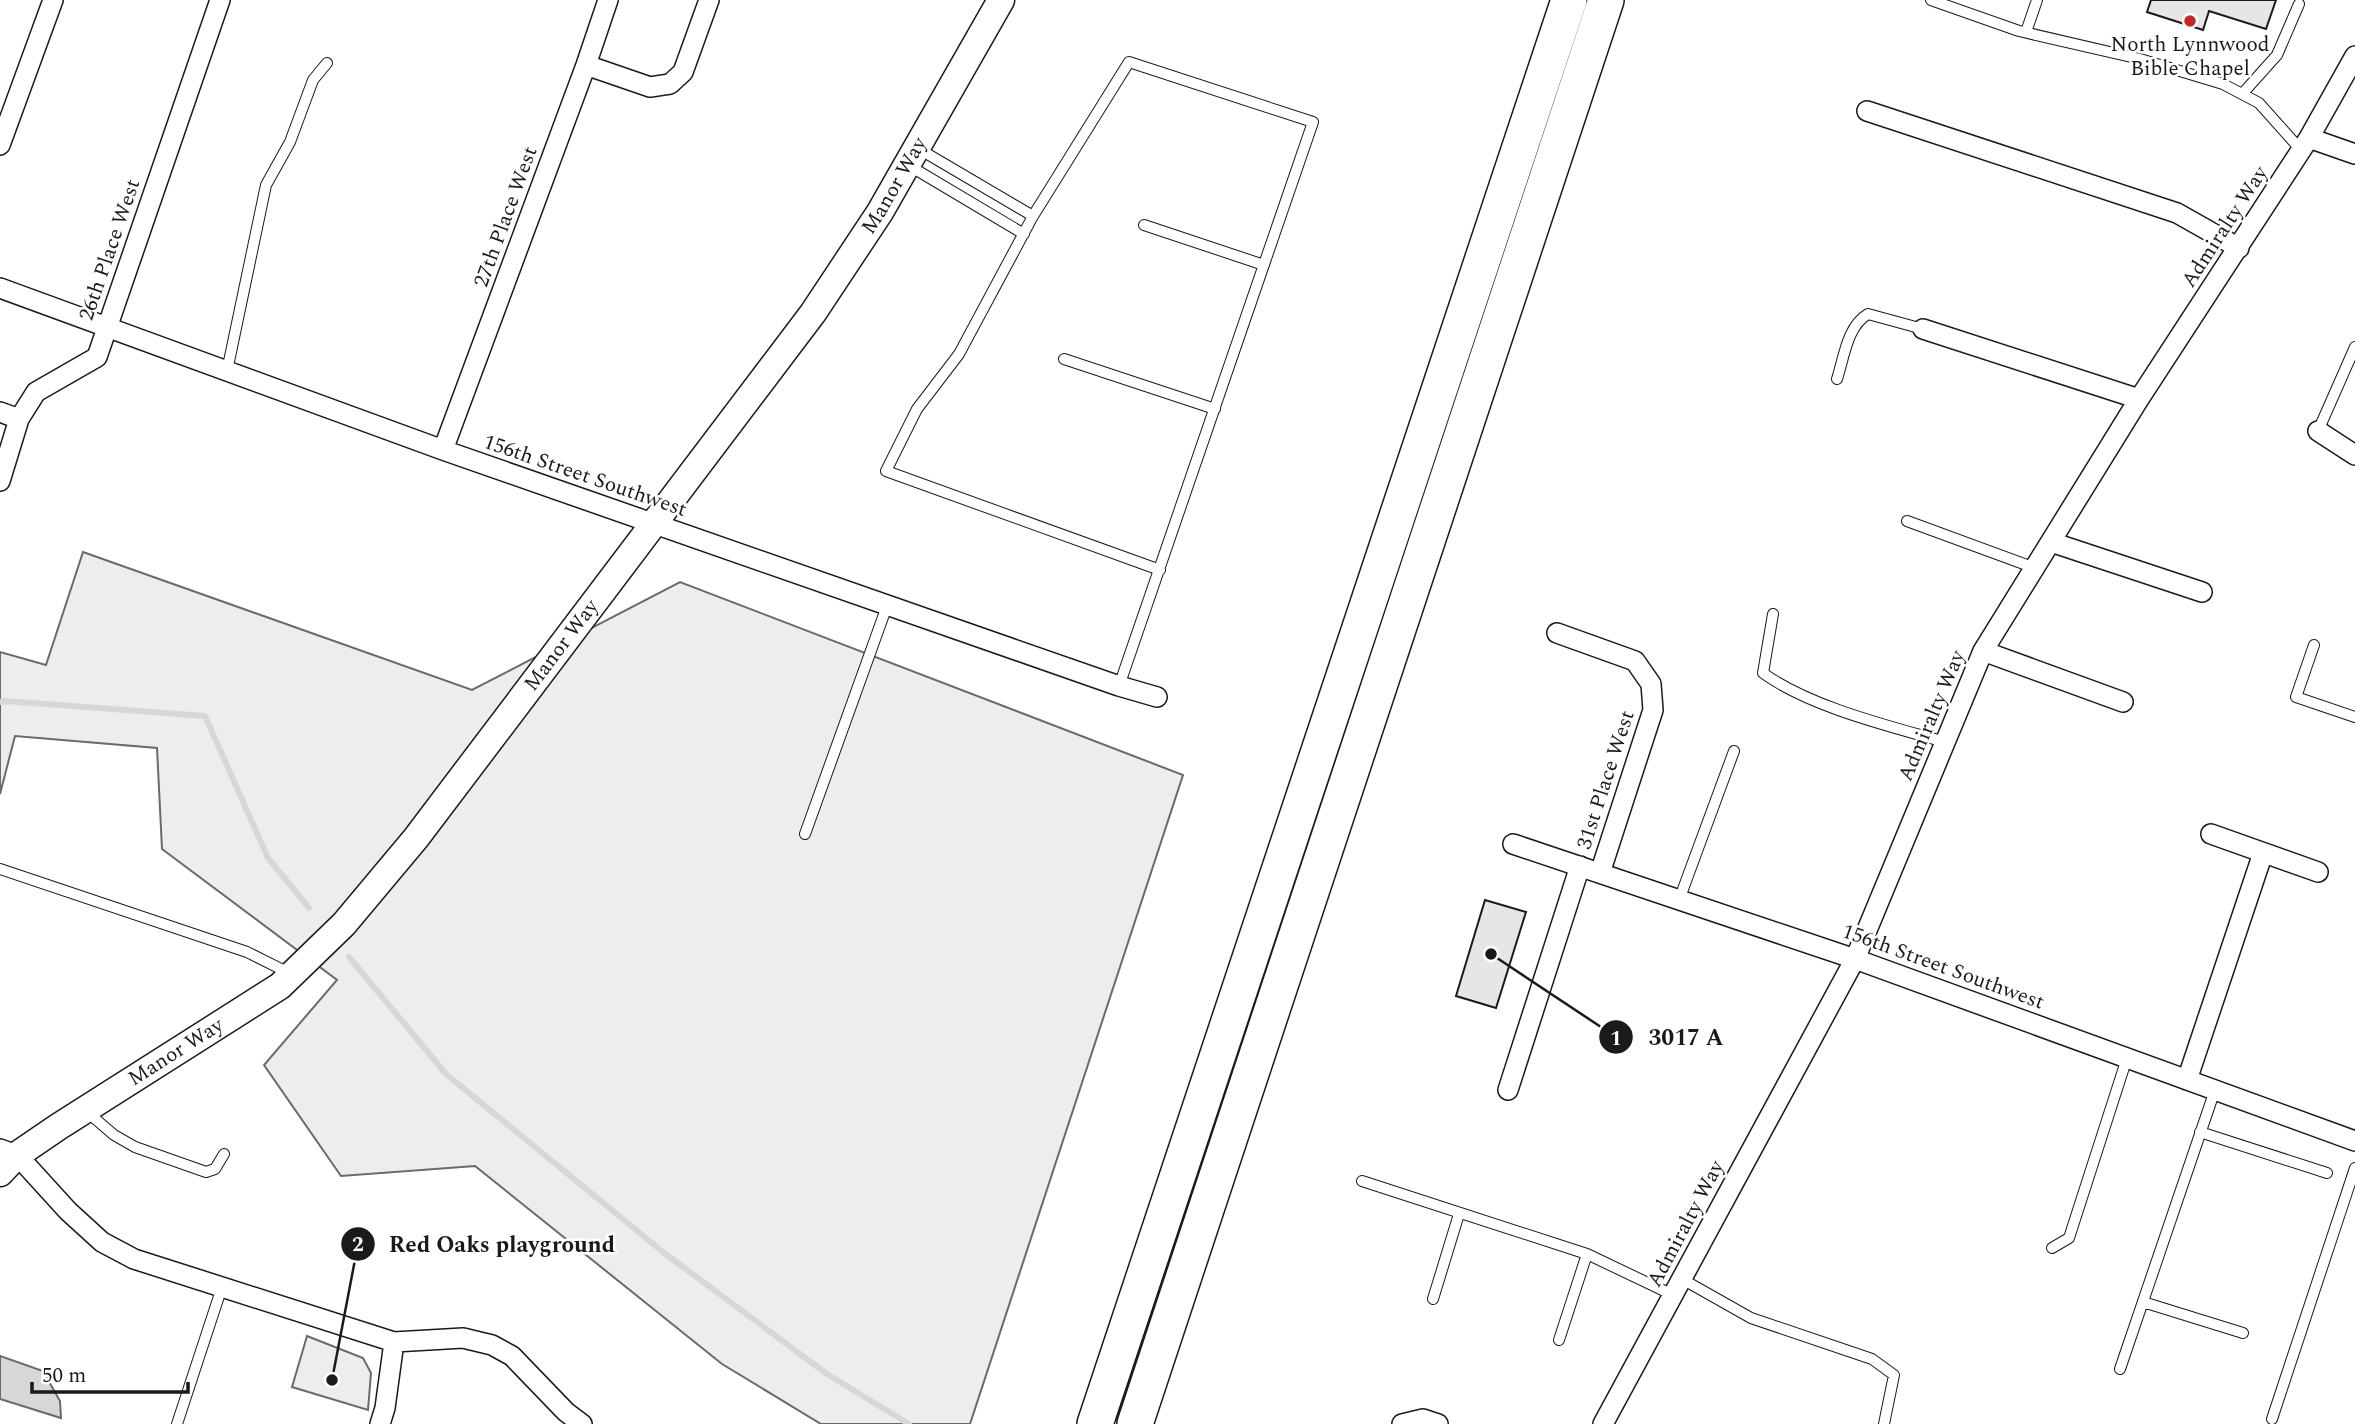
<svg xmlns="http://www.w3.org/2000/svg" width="2355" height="1424" font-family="Spectral,serif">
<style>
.built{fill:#ededed;stroke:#6a6a6a;stroke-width:2}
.water{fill:#d7d7d7;stroke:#6a6a6a;stroke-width:2}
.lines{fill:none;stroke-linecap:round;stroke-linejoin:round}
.stream{stroke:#d7d7d7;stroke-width:6}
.building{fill:#e6e6e6;stroke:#1a1a1a;stroke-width:2}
.lane-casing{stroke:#1a1a1a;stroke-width:12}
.street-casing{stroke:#1a1a1a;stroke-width:22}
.secondary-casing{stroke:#1a1a1a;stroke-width:29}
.highway-casing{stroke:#1a1a1a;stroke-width:38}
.lane{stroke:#fff;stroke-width:10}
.street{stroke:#fff;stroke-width:19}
.secondary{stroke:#fff;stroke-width:26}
.highway{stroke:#fff;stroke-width:35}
.poi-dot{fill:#c62828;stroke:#fff;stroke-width:2.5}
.labels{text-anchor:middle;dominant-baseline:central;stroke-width:5;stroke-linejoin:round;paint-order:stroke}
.poi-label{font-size:21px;fill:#1a1a1a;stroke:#fff}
.street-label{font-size:21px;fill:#1a1a1a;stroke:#fff}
.leader{fill:none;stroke:#1a1a1a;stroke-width:2.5}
.callout-dot{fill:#1a1a1a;stroke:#fff;stroke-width:2.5}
.mark-label{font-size:21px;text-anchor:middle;font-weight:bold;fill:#fff}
.callout-label{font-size:23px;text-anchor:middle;font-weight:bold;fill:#1a1a1a;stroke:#fff;stroke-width:5;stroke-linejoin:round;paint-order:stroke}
</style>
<rect width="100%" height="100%" fill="#fff"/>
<path class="built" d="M83,552L472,690L680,582L1183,775L970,1424H821L722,1364L475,1166L341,1176L264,1065L337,980L162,849L157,748L15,736L0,794V652L46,665Z
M307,1336L363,1358L371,1373L368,1410L292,1387Z"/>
<path class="water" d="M0,1356L43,1371L60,1401L61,1418L0,1399Z"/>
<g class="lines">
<path class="stream" d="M0,702L5,701L205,716L268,858L309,908
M349,957L446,1074L663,1252L827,1374L909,1424"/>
</g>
<path class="building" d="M2151,0H2276L2266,29L2209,11L2203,30L2147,12Z
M1485,900L1526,912L1496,1008L1456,996Z"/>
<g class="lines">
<g class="lane-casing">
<path id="lane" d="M1931,0L2019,31L2140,59L2223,84L2259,103L2301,150
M2026,32L2037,0
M2243,93L2277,55L2299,4
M919,149L1033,216
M908,165L1024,234
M1144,225L1264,265
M1064,359L1215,409
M227,371L266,185L290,142L313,80L327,63
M1837,379C1844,358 1847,326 1868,314L1923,329
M2318,431L2355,347
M1907,521L2035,568
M1773,614L1763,673C1810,707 1889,726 1945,742
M2314,645L2296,697L2355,717
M1119,686L1313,122L1129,62L1033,216L959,354L917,409L886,471L1160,570
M805,834L887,606
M0,869L247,952L291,974
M1679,900L1734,751
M85,1110L114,1135L135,1147L206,1172L215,1169L224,1154
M2200,1132L2327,1173
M1362,1181L1587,1254L1673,1295
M2052,1248L2069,1238L2127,1058
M1682,1279L1751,1318L1872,1359L1894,1375L1884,1424
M1433,1299L1459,1214
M2143,1302L2243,1333
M1559,1340L1587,1254
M2120,1369L2215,1090
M2272,1419L2355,1168
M177,1424L222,1287"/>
</g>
<g class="street-casing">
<path id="street" d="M586,65L650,87L670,84L683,72L709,0
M1867,111L2177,213L2239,248
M2309,138L2355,154
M0,145L53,0
M0,288L443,450L1119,686L1157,697
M1923,329L2139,399
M0,412L19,419
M2318,431L2355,455
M443,450L586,65L608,0
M0,481L19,419L36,392L97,357L220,0
M2051,542L2202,592
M1557,633L1635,661L1651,684L1653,710L1600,873
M1983,651L2123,702
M2211,834L2318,872
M1513,844L1855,959L2355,1141
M2187,1080L2263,853
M1508,1090L1580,866
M0,1149L17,1155L68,1211L102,1242L134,1259L394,1342L463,1338L492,1345L512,1356L566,1412L582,1424
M380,1424L385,1408L394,1342
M1402,1424L1423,1419L1438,1424
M1603,1424L1855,959L1983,651L2139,399L2309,138L2355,56"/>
</g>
<g class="secondary-casing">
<g id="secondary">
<path id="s1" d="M0,1173L17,1155L58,1127L280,986L344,924L416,838L813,313L880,212L1001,0"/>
</g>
</g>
<g class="highway-casing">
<path id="highway" d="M1095,1424L1569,0
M1135,1424L1606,0"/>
</g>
<use href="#lane" class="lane"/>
<use href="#street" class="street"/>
<use href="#secondary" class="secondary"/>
<use href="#highway" class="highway"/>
</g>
<circle class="poi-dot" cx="2190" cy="21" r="7"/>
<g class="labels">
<g class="poi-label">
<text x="2190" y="45">North Lynnwood<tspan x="2190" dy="24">Bible Chapel</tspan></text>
</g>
<g class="street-label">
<text stroke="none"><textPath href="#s1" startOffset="1348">Manor Way</textPath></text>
<text transform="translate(506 217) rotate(-70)">27th Place West</text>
<text transform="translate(2225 227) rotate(-57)">Admiralty Way</text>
<text transform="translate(110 250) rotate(-71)">26th Place West</text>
<text transform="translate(585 476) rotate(19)">156th Street Southwest</text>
<text stroke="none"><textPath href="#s1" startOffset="780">Manor Way</textPath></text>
<text transform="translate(1932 716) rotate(-67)">Admiralty Way</text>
<text transform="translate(1606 780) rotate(-72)">31st Place West</text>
<text transform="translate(1943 967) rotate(20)">156th Street Southwest</text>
<text stroke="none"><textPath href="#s1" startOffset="214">Manor Way</textPath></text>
<text transform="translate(1686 1224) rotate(-62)">Admiralty Way</text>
</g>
</g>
<path class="leader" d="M1491 954L1616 1037M332 1380L358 1244"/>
<g class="callout-dot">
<circle cx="1491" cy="954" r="7"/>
<circle cx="332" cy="1380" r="7"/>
<circle cx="1616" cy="1037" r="18"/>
<circle cx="358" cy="1244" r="18"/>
</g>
<g class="mark-label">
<text x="1616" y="1045">1</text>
<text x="358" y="1251">2</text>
</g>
<g class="callout-label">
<text x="1686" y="1045">3017 A</text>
<text x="502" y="1252">Red Oaks playground</text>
</g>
<path d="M32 1382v10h156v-10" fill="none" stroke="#1a1a1a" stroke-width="3.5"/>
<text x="42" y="1382" font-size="21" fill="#1a1a1a" stroke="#ffffff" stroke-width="5" paint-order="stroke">50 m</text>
</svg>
